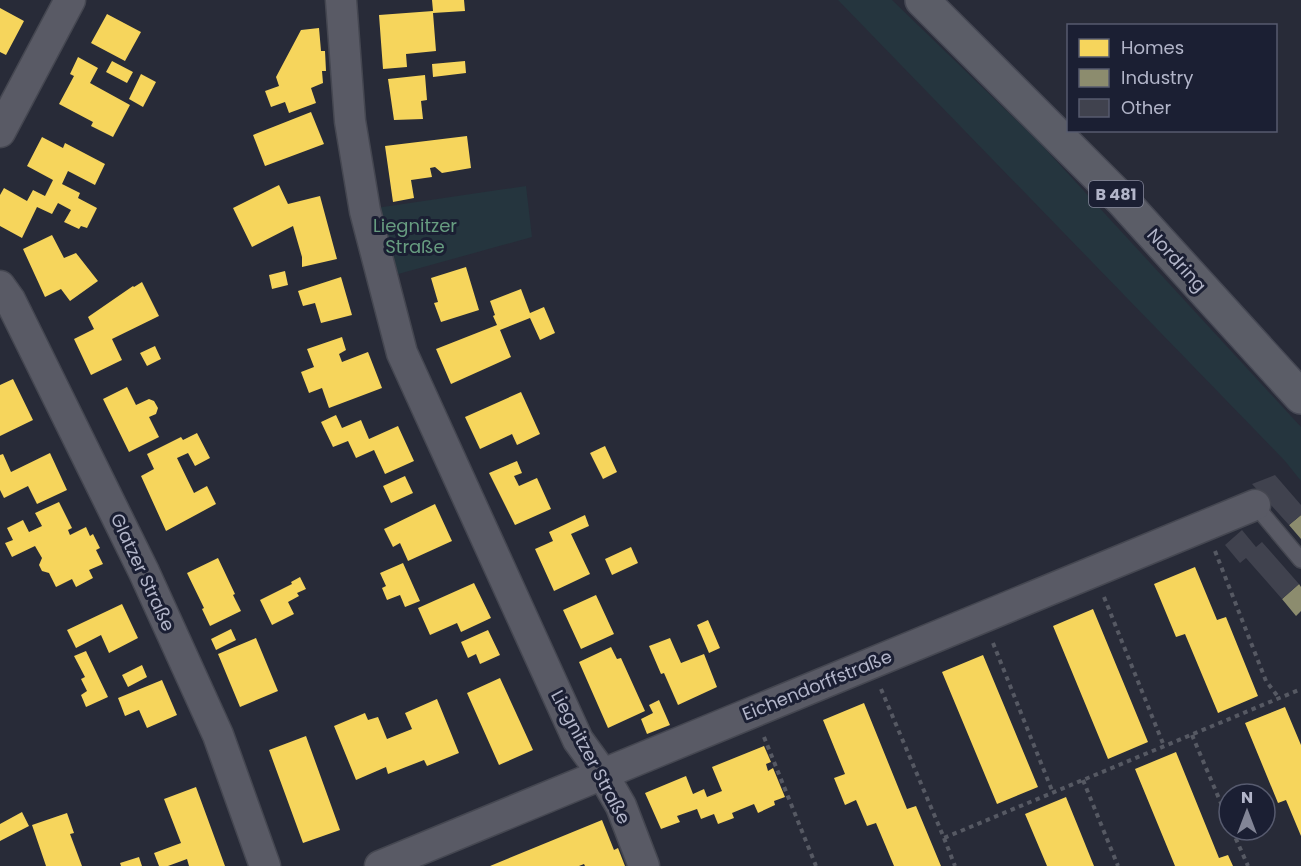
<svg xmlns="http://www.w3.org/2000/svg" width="1301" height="866" font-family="Poppins,sans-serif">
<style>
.green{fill:#25353e}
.homes{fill:#f6d55c}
.industry{fill:#8c8c6e}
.building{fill:#40424e}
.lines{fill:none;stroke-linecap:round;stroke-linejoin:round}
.lane-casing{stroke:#454751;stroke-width:18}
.street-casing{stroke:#454751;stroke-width:33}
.primary-casing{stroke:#464854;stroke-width:36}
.path{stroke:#565963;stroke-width:4;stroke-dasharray:4.5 4.5;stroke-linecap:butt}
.lane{stroke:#595a65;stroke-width:15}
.street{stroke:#595a65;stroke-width:30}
.primary{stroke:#5b5d67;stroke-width:33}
.labels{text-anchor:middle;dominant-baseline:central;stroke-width:6;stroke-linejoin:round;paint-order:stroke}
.shield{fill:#1b1f33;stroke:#85889c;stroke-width:1.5}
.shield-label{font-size:16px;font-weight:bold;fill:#b2b5c9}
.park-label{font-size:18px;fill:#679c80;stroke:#1b1f33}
.street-label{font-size:18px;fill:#b2b5c9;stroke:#1b1f33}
</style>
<rect width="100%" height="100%" fill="#282b38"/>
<path class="green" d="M838,0H892L1038,141L1301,427V481L1285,461Z
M526,186L532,237L391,276L376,208Z"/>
<path class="homes" d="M432,0H464L465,11L433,13L436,51L406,54L407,67L383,69L379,15L433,11Z
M0,8L24,21L6,55L0,52Z
M107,14L141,32L125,61L91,43Z
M319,28L321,51H325L326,71H322L323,83L311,88L316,103L289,113L285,102L271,107L265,91L279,86L276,77L301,30Z
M78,57L98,68L90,83L130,105L113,137L91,126L93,122L59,104L74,76L70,74Z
M112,61L133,72L127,83L106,72Z
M465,61L466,73L433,77L432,64Z
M141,74L156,82L143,107L129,99Z
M425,75L427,100L421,101L423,119L394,120L388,79Z
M311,112L324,144L265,166L253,135Z
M467,136L471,168L442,173L435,167L430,168L432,177L411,180L414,198L393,202L385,146Z
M42,137L63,148L65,143L105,164L95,185L68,171L62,184L80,193L78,198L97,208L87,228L81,226L79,229L64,222L71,210L58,203L52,214L37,207L22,238L0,226V195L4,188L27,201L33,190L45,196L53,180L27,166Z
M279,185L288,204L320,196L337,259L302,267V257L293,226L252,247L233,208Z
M52,235L64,258L76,253L98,281L70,301L61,289L45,297L23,249Z
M466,267L479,310L441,322L434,303L438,302L431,278Z
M285,271L288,285L272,289L269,275Z
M341,277L352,315L321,323L315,303L303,306L298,291Z
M142,282L159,316L112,339L122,360L91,375L74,339L94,329L88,317L133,286L134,287Z
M521,289L530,313L544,307L555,333L540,340L530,318L500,330L511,357L451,384L436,349L497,325L493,316L495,315L490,301Z
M342,337L346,350L339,354L342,362L368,352L382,388L329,408L322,388L309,393L301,372L314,367L307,349Z
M155,346L161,359L147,366L140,353Z
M13,379L33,420L0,436V385Z
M127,387L136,405L149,399L154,401L158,408L156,414L149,417L159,437L129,452L103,399Z
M521,392L540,434L517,445L512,434L480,449L465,417Z
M336,415L342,428L361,420L369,439L398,426L414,461L385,474L374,450L356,458L348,441L333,447L321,422Z
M197,433L210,458L195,466L188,453L177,458L194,493L207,486L216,504L166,531L141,476L154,469L147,454L181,437L183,440Z
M605,446L617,472L603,479L590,453Z
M50,453L67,490L37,504L28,486L4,498L0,490V455L3,454L11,472Z
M517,461L522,473L514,476L519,486L537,478L551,509L515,525L489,473Z
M405,476L413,493L391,503L383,486Z
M59,502L72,528L68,530L70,535L86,527L90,536L93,534L100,548L96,550L103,564L89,570L93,578L76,587L72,579L56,587L49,573L42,571L39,565L42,558L35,546L12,557L5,543L13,540L7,528L23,520L29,532L42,526L35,513Z
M435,504L452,541L408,561L400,543L393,547L384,529Z
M585,515L589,526L571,534L590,574L554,591L535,549L553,541L549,532Z
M631,547L638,563L612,575L605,559Z
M218,558L235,594L233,595L241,611L210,626L202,609L204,608L187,573Z
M403,563L420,601L405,607L400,595L387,600L382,588L386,586L380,573Z
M1195,567L1217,620L1226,617L1258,696L1218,713L1185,634L1176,637L1154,584Z
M300,577L306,589L297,593L299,596L288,602L294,614L272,625L260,600L292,584L291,582Z
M474,583L491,618L461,632L457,623L430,635L418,608Z
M596,595L614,634L581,649L563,610Z
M122,604L138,638L109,653L101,635L76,648L67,630Z
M1093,609L1148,742L1108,759L1053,626Z
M708,620L720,648L709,653L697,625Z
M231,629L236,640L216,650L211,639Z
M488,630L500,655L480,664L476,654L468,658L461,642Z
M256,638L278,691L240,707L218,654Z
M670,638L681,663L704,654L717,687L678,705L664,673L661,674L649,646Z
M611,647L617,659L621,658L645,711L608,728L579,662Z
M86,651L108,697L86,707L81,695L87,691L81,679L85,677L74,656Z
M983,655L1038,787L997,804L942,672Z
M142,665L147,677L128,687L122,675Z
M500,678L533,750L499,765L467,693Z
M162,680L177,715L147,728L139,710L125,716L118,698Z
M437,699L459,753L427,766L424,760L388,774L386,767L356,780L334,726L365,713L368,720L378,717L387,739L412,729L405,713Z
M659,700L670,725L647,734L641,719L653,713L649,705Z
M864,703L907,809L916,806L941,866H894L876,823L867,826L856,800L845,805L834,778L845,774L823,720Z
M1285,707L1301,745V836L1286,800L1278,803L1245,723Z
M306,736L340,830L303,843L269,750Z
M764,746L771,762L766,764L768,771L773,768L785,797L774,801L775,805L758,813L754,804L732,813L734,818L718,824L714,814L701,819L697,809L677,816L680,822L661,829L645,793L686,776L693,794L704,789L707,797L722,791L712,767Z
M1176,752L1219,858L1228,855L1233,866H1175L1135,769Z
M196,787L225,866H189L187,859L168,866H159L154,853L181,843L164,799Z
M1066,797L1077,824L1094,866H1047L1025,814Z
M22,812L29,826L0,841V824Z
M67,813L74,833L70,834L82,866H46L32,825Z
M602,820L614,850L618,848L625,866H585L584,864L579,866H490Z
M139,857L142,866H121L120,863Z"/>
<path class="industry" d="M1301,515V539L1289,525Z
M1299,584L1301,587V611L1296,616L1282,599Z"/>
<path class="building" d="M1275,475L1301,505V515L1289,525L1252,484Z
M1242,530L1256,547L1262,542L1299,584L1282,599L1246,558L1240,563L1225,545Z"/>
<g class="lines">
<g class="lane-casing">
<path id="lane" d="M1255,505L1301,560"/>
</g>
<g class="street-casing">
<path id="street" d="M341,0L350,121L365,211L402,353L578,740L602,773L621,806L644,866
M0,132L70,0
M0,286L10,300L144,572L218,735L265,866
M380,866L1255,505"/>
</g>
<g class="primary-casing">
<path id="primary" d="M922,0L1121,199L1301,397"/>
</g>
<path class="path" d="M1215,551L1266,681L1279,698
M1104,597L1164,746
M993,643L1053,793
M881,689L944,838L1301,689
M1192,735L1229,822
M764,737L816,866
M1083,780L1118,866
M1232,830L1248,866
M944,838L955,866"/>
<use href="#lane" class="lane"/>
<use href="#street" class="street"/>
<use href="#primary" class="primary"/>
</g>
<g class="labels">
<rect class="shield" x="1089" y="181" width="54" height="26" rx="4.5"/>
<g class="shield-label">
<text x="1116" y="194">B 481</text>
</g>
<g class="park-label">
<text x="415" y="225">Liegnitzer<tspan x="415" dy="21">Straße</tspan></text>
</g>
<g class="street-label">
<text transform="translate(1177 260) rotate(48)">Nordring</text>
<text transform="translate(143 572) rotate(65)">Glatzer Straße</text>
<text transform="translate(817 685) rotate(-22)">Eichendorffstraße</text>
<text transform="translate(591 757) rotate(62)">Liegnitzer Straße</text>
</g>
</g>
<rect x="1067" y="24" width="210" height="108" fill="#1b1f33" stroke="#575b6f" stroke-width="1.5"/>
<rect x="1079" y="39" width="30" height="18" fill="#f6d55c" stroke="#575b6f" stroke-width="1.5"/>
<text x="1121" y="54" font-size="18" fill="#b2b5c9">Homes</text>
<rect x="1079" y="69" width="30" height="18" fill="#8c8c6e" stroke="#575b6f" stroke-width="1.5"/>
<text x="1121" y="84" font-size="18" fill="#b2b5c9">Industry</text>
<rect x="1079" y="99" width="30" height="18" fill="#40424e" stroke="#575b6f" stroke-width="1.5"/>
<text x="1121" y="114" font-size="18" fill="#b2b5c9">Other</text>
<g transform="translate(1247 812)"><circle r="28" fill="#1b1f33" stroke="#575b6f" stroke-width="1.5"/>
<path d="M0-4.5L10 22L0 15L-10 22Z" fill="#828596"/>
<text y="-9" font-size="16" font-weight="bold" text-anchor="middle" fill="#b2b5c9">N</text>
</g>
</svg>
